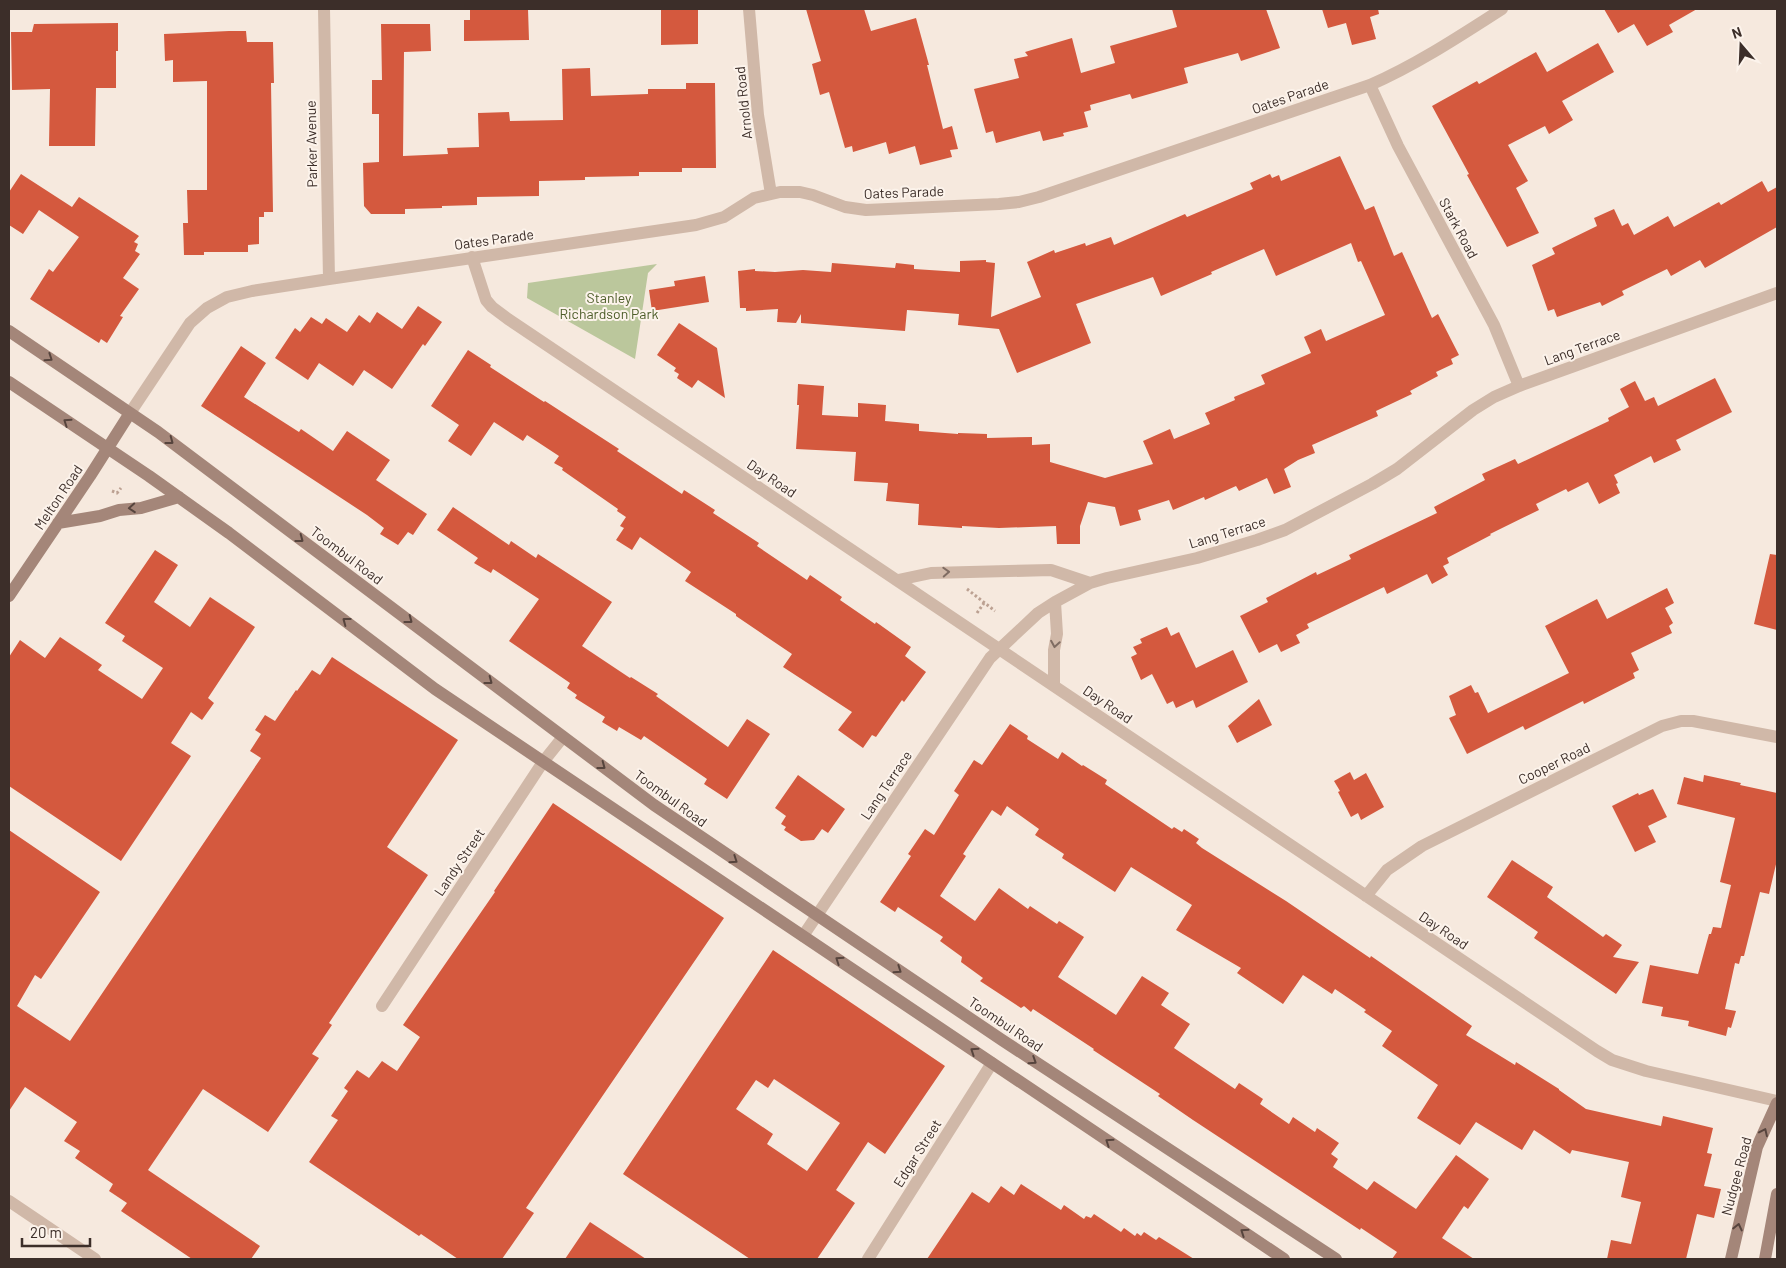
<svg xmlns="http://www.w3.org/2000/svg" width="1786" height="1268" font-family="Barlow,sans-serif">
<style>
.green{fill:#bbc79c}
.building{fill:#d4593e;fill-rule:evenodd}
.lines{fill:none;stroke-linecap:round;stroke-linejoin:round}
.path{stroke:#bca192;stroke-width:3;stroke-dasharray:2.5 2.5;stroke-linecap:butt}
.street{stroke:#d0b8a8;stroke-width:12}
.secondary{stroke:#a48679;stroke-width:12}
.oneway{stroke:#56443d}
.oneway2{stroke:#7f6c62}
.labels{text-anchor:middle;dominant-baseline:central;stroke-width:4;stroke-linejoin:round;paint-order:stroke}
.street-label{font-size:14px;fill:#3c2e29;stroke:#fcf3eb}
.park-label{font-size:14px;fill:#4d5d29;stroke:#fcf3eb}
</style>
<rect width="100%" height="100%" fill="#f6e9de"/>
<path class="green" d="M657,264L648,273L635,359L527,298L528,283Z"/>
<path class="building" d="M470,9H528L529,40L464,41V20H470Z
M661,9H698V44L661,45Z
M806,9H864L871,31L916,18L929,65H927L943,129L952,126L958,149L950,150L952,157L920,165L915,146L889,154L886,142L853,152L852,146L845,148L829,92L820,95L812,64L821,61Z
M1172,9H1266L1280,48L1241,61L1238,53L1184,68L1188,83L1132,99L1130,94L1090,105L1091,110L1084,112L1088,127L1063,133L1064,136L1043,141L1040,131L996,143L993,131L986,133L974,89L1019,78L1014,59L1028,56L1025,52L1072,38L1081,73L1115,63L1110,46L1177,27Z
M1322,9H1378L1379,14L1370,17L1376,39L1352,45L1346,23L1328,28Z
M1604,9H1697L1669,25L1673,32L1647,46L1634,24L1618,33Z
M118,23V51H116V88H96L95,146H49L50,89L12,90L11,32H32L34,24Z
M381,24H430L431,51L404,52L403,156L448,154L447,148L479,147L478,113L509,112L510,121L563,120L562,69L590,68L591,96L648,94V89H686V83H715L716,168H682V172H639V176L585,177V180L539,181V196L477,197V205L442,206V208L405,209V214H371L364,206L363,163L379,162V114H372V80H382Z
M229,31H246L247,42H273L274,83H271L273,212H264V217H259V244L248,245V252H204V255H184L183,223H188L187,190H207V81L173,82V60L165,61L164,34Z
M1598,43L1614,72L1562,101L1573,120L1549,134L1545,126L1508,145L1528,181L1516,188L1539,233L1507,247L1467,175L1469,174L1432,106L1477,81L1479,84L1536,52L1547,72Z
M1340,156L1365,210L1374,206L1394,256L1402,252L1432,318L1438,314L1459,355L1451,359L1453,364L1436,372L1438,376L1410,391L1412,394L1376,411L1378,416L1312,445L1315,453L1298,460L1284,469L1291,487L1274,494L1267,478L1239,491L1236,486L1205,500L1204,497L1173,510L1169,500L1138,510L1141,520L1120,526L1115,507L1088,502L1080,526V544H1057L1056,526L999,528L962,526V528L918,525L919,504L886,501L888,483L854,481L856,452L796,449L799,405H797L798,384L824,386L822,415L858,417V403L886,405L885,421L919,424V431L958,434V433L987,434V438L1032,437V445L1050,444V462L1105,478L1153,464L1143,441L1170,429L1174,439L1210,424L1205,413L1235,400L1234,397L1265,384L1261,375L1311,353L1304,337L1321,329L1326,341L1385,315L1361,261L1358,262L1351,243L1276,276L1264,249L1211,272L1212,274L1161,296L1153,277L1076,304L1091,343L1017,373L999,329L958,325L959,314L907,310L905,331L801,323V314L796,323L777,322L778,309L746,311V308H740L738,271L755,269V271L775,272L803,270L831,272L832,263L895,268L896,263L914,265V269L960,272V261L986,260V262L995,263L991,317L1041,297L1027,262L1054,250L1055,253L1085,243L1086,246L1111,237L1114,245L1185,214L1187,217L1253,189L1250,183L1270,174L1272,178L1279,175L1281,181Z
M21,174L72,207L79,197L139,236L134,242L138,244L135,251L140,254L123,278L139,289L120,316L123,317L107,343L101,339L99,343L30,299L49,269L53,272L79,237L39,210L23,234L9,225V192Z
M1762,181L1768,192L1777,187V227L1705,268L1700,260L1671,276L1667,269L1622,291L1624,295L1602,306L1600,302L1557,317L1554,309L1548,311L1532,265L1555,254L1552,248L1597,226L1594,218L1614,209L1622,226L1628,223L1634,235L1668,216L1674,227L1719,202L1721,205Z
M705,276L709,302L652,311L649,290L675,286L674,281Z
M418,306L442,322L425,346L423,344L392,389L364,370L353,386L319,363L308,380L275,358L295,328L300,332L311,317L322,324L326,318L347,332L359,315L370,323L377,312L402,329Z
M679,323L717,348L725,398L698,380L692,388L677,378L679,374L674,371L676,368L657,355Z
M241,346L266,363L244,397L299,432L301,429L333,451L347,431L390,460L376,480L427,514L413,535L408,532L398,545L380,534L384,528L367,515L201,406Z
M468,350L491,365L490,367L544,402L545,401L619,449L617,451L682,494L684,490L715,510L713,513L759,543L757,546L807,580L810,575L842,597L840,600L875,624L876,622L911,647L905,656L926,672L904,702L902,700L876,737L872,735L863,748L838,730L852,712L783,667L792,654L736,616V614L685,581L691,572L640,537L632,550L616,540L624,528L620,526L626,517L617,511L618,509L562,470L563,468L554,463L559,456L527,435L523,441L494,422L471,456L448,441L459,425L431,406Z
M1715,378L1732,412L1676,440L1681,450L1654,463L1651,456L1614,475L1618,483L1616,484L1620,493L1599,504L1588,482L1568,492L1566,489L1536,504L1539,510L1490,534L1491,535L1447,558L1449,563L1443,566L1448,575L1432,584L1427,574L1387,594L1384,587L1307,624L1309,628L1296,635L1300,643L1281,652L1277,644L1259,653L1240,616L1268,602L1266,598L1316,572L1317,575L1351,559L1349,555L1437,513L1434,507L1485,480L1482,474L1515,459L1518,464L1609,421L1608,418L1629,407L1620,389L1635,381L1645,401L1654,397L1658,406Z
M453,507L509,545L511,541L536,558L538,554L612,602L582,646L630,678L631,677L658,694L656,696L728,747L747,719L770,734L727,799L704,784L707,779L644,736L641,740L619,727L617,731L602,722L605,717L575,698L577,695L567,688L570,683L509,641L539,599L493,569L491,573L474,563L478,558L437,530Z
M155,550L178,565L154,602L190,627L210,597L255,627L208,698L214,703L202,720L191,712L171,743L191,756L121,861L9,786V657L20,640L45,658L60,637L102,665L98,670L142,699L163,668L122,641L125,636L105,623Z
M1770,554L1777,555V630L1754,624Z
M1667,588L1674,603L1665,608L1673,623L1669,626L1672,633L1631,653L1639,670L1633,673L1635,678L1584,704L1583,701L1525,730L1523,726L1467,754L1449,718L1456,715L1449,696L1471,685L1475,693L1478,692L1488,713L1569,673L1545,626L1597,599L1607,619Z
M1167,627L1171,636L1179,632L1196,668L1233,650L1248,682L1196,708L1193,700L1176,708L1173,701L1167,704L1152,674L1141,680L1131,657L1137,654L1133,647L1142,643L1140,639Z
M332,657L458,740L387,847L428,875L329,1023L332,1025L312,1054L319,1058L268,1132L203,1089L148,1170L260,1246L251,1259H192L121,1211L127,1203L109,1191L113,1184L75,1158L80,1151L64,1141L77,1122L25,1087L9,1111V830L100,892L41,979L35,975L17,1006L70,1041L261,758L250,751L261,734L255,730L265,715L275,721L296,690L297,691L312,670L320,675Z
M1259,699L1272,725L1237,743L1228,726Z
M1010,724L1028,736L1027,739L1058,759L1062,752L1082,766L1083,765L1107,780L1105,784L1172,829L1174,827L1182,832L1184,829L1199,839L1196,843L1202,848L1286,901L1370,958L1371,956L1472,1026L1466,1035L1515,1065L1516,1062L1559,1089V1090L1586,1109L1661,1126L1663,1116L1713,1128L1707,1153L1712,1154L1704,1186L1721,1189L1714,1218L1697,1214L1686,1259H1607L1611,1240L1631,1244L1641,1202L1621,1197L1629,1162L1572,1150L1570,1154L1534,1130L1522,1150L1476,1122L1460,1145L1417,1118L1438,1085L1382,1046L1392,1031L1364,1012L1366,1010L1335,989L1332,994L1303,975L1283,1004L1237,973L1241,968L1176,930L1192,905L1131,867L1115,892L1062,858L1064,854L1035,835L1039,829L1007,806L1001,816L992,810L963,854L966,856L940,896L975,921L999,888L1028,909L1030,906L1057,924L1059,921L1084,937L1058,977L1116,1015L1142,976L1169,993L1161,1005L1190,1024L1174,1048L1235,1089L1239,1083L1263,1099L1260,1104L1289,1124L1293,1117L1315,1132L1317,1128L1339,1143L1331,1154L1338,1159L1333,1167L1367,1190L1374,1181L1416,1209L1456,1155L1489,1179L1468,1209L1464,1206L1442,1238L1474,1259H1392L1397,1252L1361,1228L1360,1230L1193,1120L1158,1096L1160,1094L1093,1050L1094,1049L1033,1009L1031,1012L1024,1006L1021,1008L980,981L983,978L961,962L962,957L940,941L943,937L898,907L895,912L880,902L911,856L908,854L925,829L934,835L959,795L954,791L974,760L982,765Z
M1350,772L1354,780L1366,773L1384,807L1361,820L1358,813L1351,817L1338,792L1340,791L1334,781Z
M798,775L845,809L828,833L822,829L814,840L801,841L784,830L786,827L781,824L786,816L775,808Z
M1704,775L1741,783L1740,785L1777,793V860L1769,894L1760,892L1744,956H1741L1739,964L1735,963L1725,1009L1736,1011L1731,1028L1728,1027L1726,1036L1688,1026L1689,1021L1661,1016L1663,1007L1642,1003L1650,965L1698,974L1709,934H1711L1713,927L1721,928L1731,885L1720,882L1735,818L1677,804L1684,777L1703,782Z
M1653,789L1667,817L1648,826L1656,842L1635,852L1612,806L1638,793L1639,795Z
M553,803L724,918L526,1208L534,1213L502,1259H458L421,1234L419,1236L309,1162L338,1120L331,1116L348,1091L344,1088L357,1070L369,1078L382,1061L397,1071L420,1037L403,1025L495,892L494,891Z
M1512,860L1553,887L1547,897L1603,937L1606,934L1622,945L1613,957L1639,962L1616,994L1534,938L1538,932L1487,897Z
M773,950L945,1066L885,1154L868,1142L836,1190L855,1203L817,1259H750L623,1174ZM774,1079L840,1123L807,1171L767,1144L773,1134L736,1109L756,1080L768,1088Z
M1021,1184L1061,1210L1064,1205L1084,1219L1086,1216L1091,1218L1094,1214L1121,1232L1124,1228L1135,1236L1137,1233L1141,1236L1144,1232L1156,1240L1159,1237L1194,1259H927L972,1192L989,1203L1001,1186L1014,1195Z
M590,1222L646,1259H565Z"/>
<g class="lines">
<path class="path" d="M112,491L117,493L121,488
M967,589L995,611
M977,613L984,603"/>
<path class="street" d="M324,9L329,279
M749,9L758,115L771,194
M1370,85L1398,146L1494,325L1519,386
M472,257L486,300L492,307L508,319L1597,1051L1612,1060L1646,1071L1777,1101
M130,413L190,323L207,308L227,297L252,291L329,279L696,225L724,217L754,198L780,192H800L813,195L845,207L866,210L999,204L1019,202L1039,197L1370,85C1416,65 1460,36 1502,9
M898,580L931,573L1051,570L1090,583
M1054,686V650L1057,634L1055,602
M1366,896L1387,870L1422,846L1662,726L1681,721H1693L1777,737
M803,936L990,658L1038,613L1055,602L1090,583L1107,578L1197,558L1257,540L1285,530L1372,484L1397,469L1473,410L1494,397L1519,386L1777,293
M382,1006L543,762L563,737
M9,1201L95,1259
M868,1259L992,1063"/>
<path class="secondary" d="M9,331L158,432L654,805L1002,1040L1336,1259
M9,382L149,476L229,533L435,689L1284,1259
M58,523L100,516L119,510L141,508L179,497
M9,596L90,476L130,413
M1731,1259L1757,1147L1777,1103
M1765,1259L1777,1194"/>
</g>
<defs><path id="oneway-chevron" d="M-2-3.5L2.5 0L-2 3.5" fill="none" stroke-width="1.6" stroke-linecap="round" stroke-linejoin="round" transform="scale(1.25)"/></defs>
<g class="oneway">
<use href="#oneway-chevron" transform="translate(49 358) rotate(34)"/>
<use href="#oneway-chevron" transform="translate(67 422) rotate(-146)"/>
<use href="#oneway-chevron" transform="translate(170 441) rotate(37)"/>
<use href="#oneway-chevron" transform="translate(132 508) rotate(176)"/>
<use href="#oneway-chevron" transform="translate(300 539) rotate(37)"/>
<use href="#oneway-chevron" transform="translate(409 620) rotate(37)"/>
<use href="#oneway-chevron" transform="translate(346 621) rotate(-143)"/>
<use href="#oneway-chevron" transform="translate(489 681) rotate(37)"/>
<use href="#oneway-chevron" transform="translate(602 766) rotate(37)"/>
<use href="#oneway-chevron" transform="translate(734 860) rotate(34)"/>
<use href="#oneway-chevron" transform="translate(839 960) rotate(-146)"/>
<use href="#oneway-chevron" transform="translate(898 970) rotate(34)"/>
<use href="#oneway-chevron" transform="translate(974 1051) rotate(-146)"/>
<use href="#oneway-chevron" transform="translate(1033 1061) rotate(33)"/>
<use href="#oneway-chevron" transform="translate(1764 1132) rotate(-65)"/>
<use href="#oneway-chevron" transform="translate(1109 1142) rotate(-146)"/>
<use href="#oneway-chevron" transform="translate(1738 1227) rotate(-77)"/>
<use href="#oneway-chevron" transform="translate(1244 1232) rotate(-146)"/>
</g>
<g class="oneway2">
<use href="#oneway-chevron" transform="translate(946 572) rotate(-3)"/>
<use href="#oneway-chevron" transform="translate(1055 644) rotate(99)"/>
</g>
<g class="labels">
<g class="street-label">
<text transform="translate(1290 96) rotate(-19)">Oates Parade</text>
<text transform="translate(743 103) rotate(-96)">Arnold Road</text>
<text transform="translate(311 144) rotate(-91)">Parker Avenue</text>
<text transform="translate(904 192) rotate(-2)">Oates Parade</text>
<text transform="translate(1459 228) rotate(62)">Stark Road</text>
<text transform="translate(494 239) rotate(-8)">Oates Parade</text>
<text transform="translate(1582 347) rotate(-20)">Lang Terrace</text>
<text transform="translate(772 478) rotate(34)">Day Road</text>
<text transform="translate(58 497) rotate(-56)">Melton Road</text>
<text transform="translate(1227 532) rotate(-17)">Lang Terrace</text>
<text transform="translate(347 555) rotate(37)">Toombul Road</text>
<text transform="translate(1108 704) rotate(34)">Day Road</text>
<text transform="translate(1554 763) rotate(-26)">Cooper Road</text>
<text transform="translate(886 785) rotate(-56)">Lang Terrace</text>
<text transform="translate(671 798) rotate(36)">Toombul Road</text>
<text transform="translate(459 862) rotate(-56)">Landy Street</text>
<text transform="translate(1444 930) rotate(34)">Day Road</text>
<text transform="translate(1006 1024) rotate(34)">Toombul Road</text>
<text transform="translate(917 1153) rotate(-58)">Edgar Street</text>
<text transform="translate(1736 1176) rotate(-75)">Nudgee Road</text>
</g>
<g class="park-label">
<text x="609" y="297">Stanley<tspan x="609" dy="16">Richardson Park</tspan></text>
</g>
</g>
<rect width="1786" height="1268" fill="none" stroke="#3c2e29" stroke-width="20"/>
<g transform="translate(1741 45) rotate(341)" stroke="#fcf3eb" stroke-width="4" paint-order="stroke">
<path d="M0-4L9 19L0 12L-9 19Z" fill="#3c2e29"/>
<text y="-8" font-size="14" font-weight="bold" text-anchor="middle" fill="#3c2e29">N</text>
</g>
<path d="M22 1238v8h68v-8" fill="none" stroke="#3c2e29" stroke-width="2.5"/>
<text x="30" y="1238" font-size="15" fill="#3c2e29" stroke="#fcf3eb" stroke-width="4" paint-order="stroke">20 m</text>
</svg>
